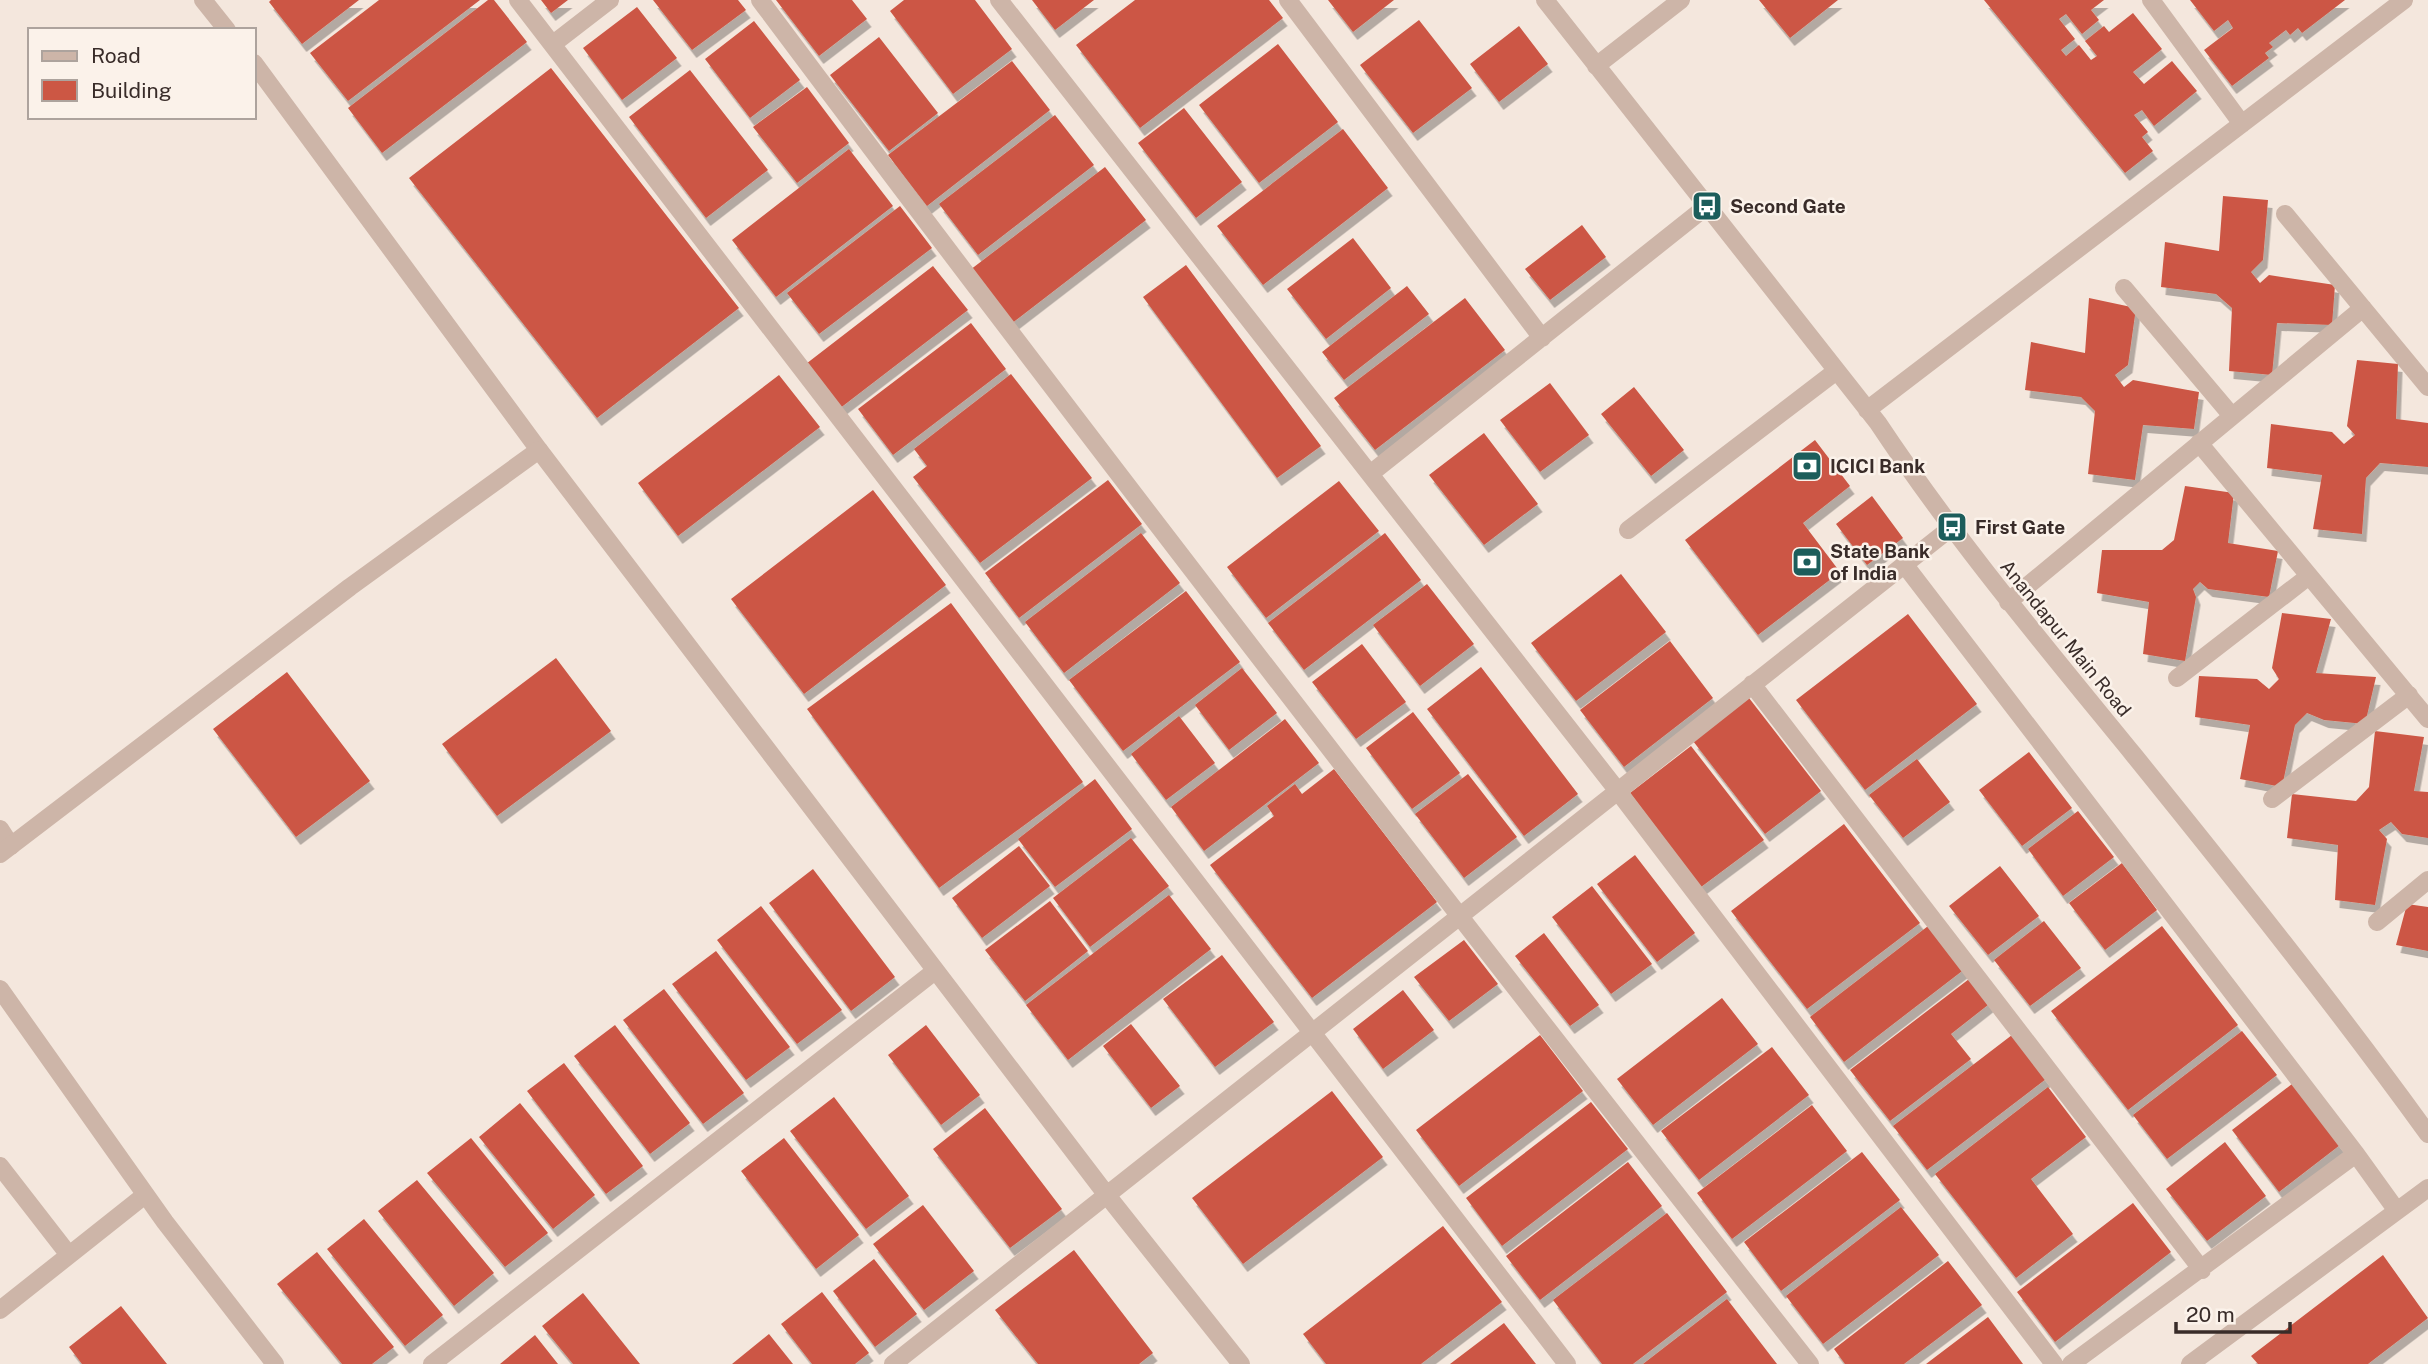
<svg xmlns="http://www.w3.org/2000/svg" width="2428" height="1364" font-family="'Public Sans',sans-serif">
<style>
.building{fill:#cc5744;filter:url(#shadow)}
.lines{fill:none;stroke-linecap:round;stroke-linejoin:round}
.lane{stroke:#cdb5a8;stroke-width:18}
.street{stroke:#cdb5a8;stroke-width:18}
.labels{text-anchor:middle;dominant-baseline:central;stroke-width:5;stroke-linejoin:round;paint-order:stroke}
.poi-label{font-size:19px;font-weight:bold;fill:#392c29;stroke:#fbf2ea;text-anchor:start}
.street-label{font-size:19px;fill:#392c29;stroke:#fbf2ea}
</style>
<defs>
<filter id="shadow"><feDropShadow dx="4.5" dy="8" stdDeviation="0" flood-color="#0004"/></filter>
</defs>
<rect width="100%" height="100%" fill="#f4e7dd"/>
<path class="building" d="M271,0H359L302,44L269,2Z
M379,0H480L348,101L310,53Z
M488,0H494L527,42L382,153L348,108Z
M541,0H568L551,13Z
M653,0H738L746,10L692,50Z
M776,0H852L867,19L819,56Z
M904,0H975L1012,49L953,94L890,11Z
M1032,0H1094L1055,30Z
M1135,0H1269L1283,18L1140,128L1076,45Z
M1328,0H1394L1353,32Z
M1759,0H1838L1790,38Z
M1984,0H2104L2091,10L2099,20L2082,34L2066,14L2059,19L2075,39L2061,50L2066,56L2079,45L2091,60L2097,56L2085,41L2104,26L2109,32L2133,13L2162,49L2133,72L2144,84L2172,61L2197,91L2154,126L2142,110L2134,115L2148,132L2142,137L2153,151L2125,173Z
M2190,0H2345L2302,33L2298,28L2290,35L2286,30L2269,43L2273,47L2265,53L2269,58L2232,86L2204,50L2233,28L2228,20L2214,31Z
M637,7L677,58L622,100L583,48Z
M1419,20L1472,88L1413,133L1360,65Z
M754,21L800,80L750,118L705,59Z
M1519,26L1548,64L1499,102L1470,64Z
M879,37L938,113L889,151L830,75Z
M1278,44L1338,122L1259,183L1199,105Z
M1012,61L1050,110L927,206L888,155Z
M551,68L739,308L597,418L409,178Z
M690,70L768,170L706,218L629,117Z
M807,87L849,143L797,183L753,127Z
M1184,108L1242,182L1196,218L1138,143Z
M1055,115L1094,165L978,255L939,204Z
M1343,129L1388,188L1263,285L1217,226Z
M849,149L893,206L776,297L732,240Z
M1105,167L1146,220L1011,324L970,270Z
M2223,196L2268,200L2263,260L2251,272L2260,283L2269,275L2335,285L2332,325L2277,323L2272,375L2229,371L2232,308L2216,294L2161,287L2165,242L2219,251Z
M900,206L932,248L819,334L787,293Z
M1582,225L1606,257L1550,300L1525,269Z
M1353,238L1391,288L1326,339L1287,289Z
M1186,265L1321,446L1277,478L1143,297Z
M933,266L968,310L835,412L802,367Z
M1407,286L1429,314L1344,380L1322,352Z
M1465,298L1505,350L1375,450L1334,398Z
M2089,298L2136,308L2128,365L2115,375L2124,387L2133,380L2199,392L2194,429L2143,425L2135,480L2088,474L2095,411L2081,397L2025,390L2031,342L2085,353Z
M971,323L1006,369L893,455L858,409Z
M2357,360L2398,364L2396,419L2428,423V467L2380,463L2366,478L2362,534L2313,529L2322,475L2267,468L2271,424L2332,432L2344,444L2355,435L2347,426Z
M1011,374L1092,478L980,563L913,477L927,466L914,449Z
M779,375L820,427L678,536L638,483Z
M1550,383L1589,435L1540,472L1500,420Z
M1634,387L1684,450L1651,476L1601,414Z
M1484,433L1538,504L1484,545L1429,475Z
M1815,440L1850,486L1803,523L1840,572L1758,635L1685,540Z
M1108,480L1142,524L1019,618L985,573Z
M1339,481L1379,531L1266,618L1227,567Z
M2185,486L2234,493L2228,543L2278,551L2269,597L2208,589L2200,582L2193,589L2196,597L2185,661L2143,654L2149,602L2097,593L2102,550H2162L2174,540Z
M873,490L946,585L804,694L731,599Z
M1872,496L1903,538L1867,565L1836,524Z
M1141,533L1180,583L1064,673L1025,622Z
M1385,533L1421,580L1304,670L1268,623Z
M1621,574L1666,632L1576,701L1531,643Z
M1427,584L1474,644L1420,686L1373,625Z
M1186,591L1240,662L1123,751L1069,680Z
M951,603L1083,782L939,888L807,709Z
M2282,613L2331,619L2316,673L2376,677L2365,724L2324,720L2307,713L2295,725L2282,787L2240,779L2250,725L2195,717L2199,676L2257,679L2269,689L2279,679L2272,668Z
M1908,614L1977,704L1865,790L1796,700Z
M1670,641L1713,698L1624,767L1580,710Z
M1362,644L1406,702L1356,739L1312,682Z
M556,658L611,731L497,816L442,744Z
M1481,667L1578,794L1524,836L1427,709Z
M1242,668L1277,713L1229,750L1195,705Z
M287,672L370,781L296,837L213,729Z
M1749,698L1821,791L1765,834L1693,741Z
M1413,712L1460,773L1412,809L1366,748Z
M1179,716L1215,763L1166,800L1131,754Z
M1285,719L1319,763L1204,851L1171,807Z
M2375,731L2424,737L2414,791L2428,792V838L2402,834L2391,822L2379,830L2387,839L2375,905L2335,900L2338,845L2287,838L2292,794L2356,801L2369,787Z
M1691,746L1764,840L1701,887L1630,793Z
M2029,752L2072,808L2022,846L1979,790Z
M1917,759L1950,802L1903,838L1869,795Z
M1334,769L1437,902L1312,998L1210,865L1274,816L1267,806L1295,784L1302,794Z
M1468,774L1517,837L1464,878L1415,814Z
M1095,779L1132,829L1055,887L1018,839Z
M2078,811L2114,857L2063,896L2028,849Z
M1844,824L1920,923L1807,1009L1731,911Z
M1131,838L1169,886L1090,947L1053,898Z
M1019,846L1050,886L982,938L952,898Z
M1635,855L1695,933L1657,962L1597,884Z
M2122,863L2157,910L2105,950L2069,903Z
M2000,866L2039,916L1988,955L1949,906Z
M813,869L895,977L851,1011L769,903Z
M1592,886L1652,964L1611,994L1552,917Z
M1169,895L1211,949L1068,1060L1026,1005Z
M1050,901L1088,951L1025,1001L985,950Z
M2407,904L2428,907V951L2396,945Z
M761,906L842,1010L797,1044L717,940Z
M2044,921L2081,968L2030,1006L1994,960Z
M1932,923L1966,968L1844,1062L1810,1017Z
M2162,926L2238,1025L2128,1110L2051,1011Z
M1544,933L1599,1005L1570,1026L1515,956Z
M1464,940L1498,984L1449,1021L1414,977Z
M716,951L790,1047L746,1080L672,984Z
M1222,955L1274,1022L1215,1067L1163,999Z
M1973,976L1993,1001L1951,1034L1971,1059L1890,1121L1850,1070Z
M664,989L744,1093L703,1124L623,1020Z
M1403,990L1434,1030L1383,1069L1353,1029Z
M1722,998L1758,1044L1653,1125L1617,1079Z
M1131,1024L1180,1086L1151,1108L1103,1046Z
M615,1025L690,1123L650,1154L574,1056Z
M926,1025L980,1095L941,1125L888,1055Z
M2242,1031L2277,1075L2167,1159L2133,1115Z
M1540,1035L1583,1091L1459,1186L1416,1130Z
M2012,1035L2046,1079L1927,1170L1893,1126Z
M1772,1047L1809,1095L1699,1180L1661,1131Z
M564,1063L643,1166L606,1194L527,1091Z
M2292,1084L2340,1145L2279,1192L2232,1130Z
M2048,1087L2086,1137L2031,1179L2073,1234L2016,1278L1935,1174Z
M1332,1091L1383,1157L1243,1264L1192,1198Z
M834,1097L909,1196L866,1229L790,1131Z
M1591,1102L1628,1149L1502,1246L1466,1198Z
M520,1103L595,1195L553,1229L479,1137Z
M1812,1105L1847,1151L1732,1239L1697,1193Z
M985,1108L1062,1209L1010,1248L933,1149Z
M471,1138L548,1233L505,1267L427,1173Z
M784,1138L859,1235L816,1269L741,1171Z
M2225,1142L2266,1196L2207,1241L2166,1189Z
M1862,1152L1900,1200L1781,1291L1744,1242Z
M1628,1162L1662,1206L1540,1300L1506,1256Z
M417,1180L494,1273L454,1306L378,1211Z
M2133,1203L2171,1252L2055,1342L2017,1292Z
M923,1205L974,1271L924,1310L873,1244Z
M1901,1207L1939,1255L1823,1344L1786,1296Z
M1667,1213L1727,1292L1633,1364H1602L1553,1300Z
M364,1219L443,1315L405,1346L327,1249Z
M1443,1226L1502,1302L1421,1364H1326L1303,1334Z
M1074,1250L1153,1353L1139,1364H1038L995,1310Z
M317,1252L394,1347L372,1364H342L277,1284Z
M2383,1255L2428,1318L2368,1364H2258L2251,1356Z
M874,1259L917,1314L875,1347L833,1291Z
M1948,1261L1982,1305L1904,1364H1845L1834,1349Z
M822,1292L869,1353L855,1364H812L781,1324Z
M583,1293L640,1364H573L542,1326Z
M1727,1299L1777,1364H1643Z
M121,1306L167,1364H82L69,1347Z
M1988,1317L2023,1364H1926Z
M1504,1323L1536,1364H1450Z
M769,1334L793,1364H732Z
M535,1335L558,1364H500Z"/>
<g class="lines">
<path class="lane" d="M203,0L227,30
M254,63L539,450
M1628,530L1835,372
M0,829L11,846
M0,1166L69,1255
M0,1310L145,1195"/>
<path class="street" d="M518,0L1567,1364
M760,0C1104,460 1455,913 1810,1364
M999,0L1617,790L2054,1364
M1288,0L1542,338
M1545,0L1878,423C1955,539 2045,646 2133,754C2234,879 2334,1004 2428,1134
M2151,0L2242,124
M553,44L610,0
M1596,66L1681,0
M2285,214L2428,387
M2124,288L2232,416
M1867,410L2404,0
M2199,443L2428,719
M1370,474L1707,206
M1904,564L2356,1154
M2008,602L2363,308
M2177,678L2309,576
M1752,684L2202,1270
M2272,799L2409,695
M0,854L350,587L539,450L1106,1194L1241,1364
M2377,922L2428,880
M0,989L165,1222L275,1364
M432,1364L935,971
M893,1364L1952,527
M2071,1364L2356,1154L2397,1211
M2190,1364L2428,1188"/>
</g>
<defs>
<g id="bus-square" transform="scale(1.575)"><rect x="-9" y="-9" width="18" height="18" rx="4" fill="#1c5d5b" stroke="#fbf2ea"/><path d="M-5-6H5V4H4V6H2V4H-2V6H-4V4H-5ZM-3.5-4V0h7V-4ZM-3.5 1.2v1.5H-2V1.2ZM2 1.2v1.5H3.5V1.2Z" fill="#fff"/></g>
<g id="bank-square" transform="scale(1.575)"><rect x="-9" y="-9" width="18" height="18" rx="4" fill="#1c5d5b" stroke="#fbf2ea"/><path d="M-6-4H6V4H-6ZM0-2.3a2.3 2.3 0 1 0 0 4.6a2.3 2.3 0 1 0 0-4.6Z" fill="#fff"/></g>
</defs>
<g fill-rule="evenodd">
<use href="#bus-square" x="1707" y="206"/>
<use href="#bank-square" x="1807" y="466"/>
<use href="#bus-square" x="1952" y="527"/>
<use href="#bank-square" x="1807" y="562"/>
</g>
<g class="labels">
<g class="poi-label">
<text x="1730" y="206">Second Gate</text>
<text x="1830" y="466">ICICI Bank</text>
<text x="1975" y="527">First Gate</text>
<text x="1830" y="551">State Bank<tspan x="1830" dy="22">of India</tspan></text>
</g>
<g class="street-label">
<text transform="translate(2066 638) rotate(51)">Anandapur Main Road</text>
</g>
</g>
<rect x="28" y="28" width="228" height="91" fill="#fbf2ea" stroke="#ada39d" stroke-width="2"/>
<rect x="42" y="51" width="35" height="10" fill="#cdb5a8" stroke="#ada39d" stroke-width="2"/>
<text x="91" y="63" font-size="21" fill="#392c29">Road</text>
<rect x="42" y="80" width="35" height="21" fill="#cc5744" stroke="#ada39d" stroke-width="2"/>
<text x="91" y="98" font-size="21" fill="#392c29">Building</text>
<path d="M2176 1322v10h114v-10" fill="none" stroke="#392c29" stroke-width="3.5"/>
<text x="2186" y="1322" font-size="21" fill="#392c29" stroke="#fbf2ea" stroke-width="5" paint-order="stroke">20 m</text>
</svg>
